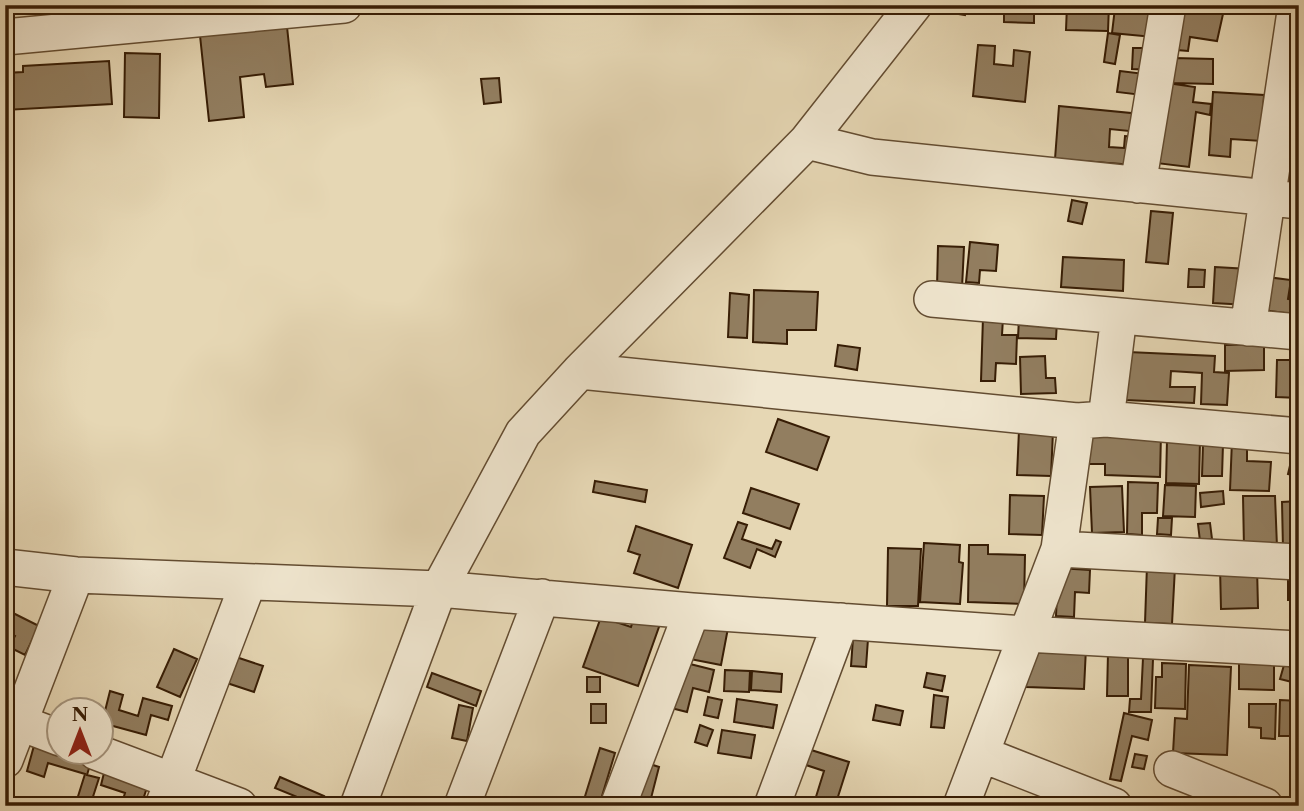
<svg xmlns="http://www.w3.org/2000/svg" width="1304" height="811" font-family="'Libre Caslon Text',serif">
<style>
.building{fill:#927e60;stroke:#371d05;stroke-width:2}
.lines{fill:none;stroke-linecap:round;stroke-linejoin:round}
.minor-casing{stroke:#634c31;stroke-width:38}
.minor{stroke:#efe5ce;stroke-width:35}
</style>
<rect width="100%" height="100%" fill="#e6d7b4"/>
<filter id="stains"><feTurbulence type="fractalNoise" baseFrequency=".00286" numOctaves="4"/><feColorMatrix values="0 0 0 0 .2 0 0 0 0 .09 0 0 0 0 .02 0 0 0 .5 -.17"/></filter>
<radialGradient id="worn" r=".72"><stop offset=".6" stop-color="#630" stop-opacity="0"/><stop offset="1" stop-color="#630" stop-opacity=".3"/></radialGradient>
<path class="building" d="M953,5H967L965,15L952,13Z
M1067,5H1109L1108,31L1066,30Z
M1184,5H1225L1217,41L1190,37L1188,51L1177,50Z
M1115,8L1155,12L1153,37L1112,33Z
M1004,9H1034V23L1004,22Z
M286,17L293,84L266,87L264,74L240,77L244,117L209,121L199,26Z
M1108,33L1120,35L1115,64L1104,62Z
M978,45L995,46L994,64L1013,66L1014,50L1030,52L1025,102L973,96Z
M1133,48H1154V70L1132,69Z
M125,53L160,54L159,118L124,117Z
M1174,58L1213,59V84L1173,83Z
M109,61L112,104L5,110V73L23,72V66Z
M1120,71L1145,74L1142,95L1117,92Z
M499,78L501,102L484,104L481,79Z
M1167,83L1195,87L1193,102L1211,104L1210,115L1196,112L1189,167L1156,163Z
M1213,92L1264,95L1262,141L1231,139L1230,157L1209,155Z
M1059,106L1141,114L1139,132L1110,129L1109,147L1124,148L1125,136L1138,137L1135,165L1055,159Z
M1072,200L1087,203L1082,224L1068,221Z
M1151,211L1173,213L1168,264L1146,262Z
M970,242L998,245L996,271L980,270L979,283L966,282Z
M938,246L964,247L962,288L937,287Z
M1063,257L1124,260L1123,291L1061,287Z
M1215,267L1249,269L1248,305L1213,303Z
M1189,269L1205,270L1204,287H1188Z
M1267,277L1291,280L1288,299L1299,301V315L1262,310Z
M754,290L818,292L816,330H787V344L753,342Z
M730,293L749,295L747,338L728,337Z
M983,317L1003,318L1002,335H1017L1016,364L996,363L995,381H981Z
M1019,318L1057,320L1056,339L1018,338Z
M1264,344V370L1225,371V345Z
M838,345L860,348L857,370L835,366Z
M1128,352L1215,356L1214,372L1229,373L1227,405L1201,404L1202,373L1171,371L1170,387H1195L1194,403L1125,400Z
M1045,356L1046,378H1055L1056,393L1021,394L1020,357Z
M1277,360H1299V398L1276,397Z
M778,419L829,437L817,470L766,452Z
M1019,430L1053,431L1051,476L1017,475Z
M1090,430L1161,433L1160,477L1105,475V464H1088Z
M1167,440L1200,441L1199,484L1166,483Z
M1232,440H1247V461L1271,462L1269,491L1230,490Z
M1203,444H1223L1222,476H1202Z
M1292,457L1299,458V477L1288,474Z
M595,481L647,490L645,502L593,492Z
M1128,482L1158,483L1157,513H1142V535L1127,534Z
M1165,485L1196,486L1195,517L1163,516Z
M1122,486L1124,532L1092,533L1090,487Z
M751,488L799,504L790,529L743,513Z
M1223,491L1224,504L1201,507L1200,493Z
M1010,495L1044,496L1042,535L1009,534Z
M1243,496H1275L1277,547L1244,548Z
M1299,501V549H1283L1282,502Z
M1158,518H1172L1171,535L1157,534Z
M738,522L747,525L742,539L772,549L776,540L781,542L775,557L757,549L750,568L724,558Z
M1210,523L1212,539L1200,541L1198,524Z
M636,526L692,545L678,588L634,573L640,555L628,551Z
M924,543L960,545L959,562L963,563L960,604L920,602Z
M969,545H988V554L1025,555L1024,604L968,602Z
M888,548L921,549L918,606H887Z
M1147,565L1175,567L1172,624L1145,623Z
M1220,567H1257L1258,608L1221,609Z
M1058,568L1090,570L1089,593L1075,592L1074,617L1056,616Z
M1288,573H1299V600H1288Z
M7,610L39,626L25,655L9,647L15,636L5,631Z
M635,615L660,624L638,686L583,667L601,617L631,627Z
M692,621L728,628L721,665L685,658Z
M853,638L868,639L866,667L851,666Z
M1028,645L1086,648L1084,689L1026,687Z
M174,649L197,659L180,697L157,687Z
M1108,653L1128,654V696H1107Z
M233,656L263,666L254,692L224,682Z
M1143,658L1153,659L1151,712H1129L1130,699H1141Z
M678,661L714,670L709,692L693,688L687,712L667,707Z
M1239,662L1274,663V690L1239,689Z
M1162,663L1186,664L1185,709L1155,708L1156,677H1162Z
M1189,665L1231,667L1227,755L1173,753L1175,718L1187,719Z
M1284,665L1296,668L1292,682L1280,679Z
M725,670L750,671L749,692L724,691Z
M752,671L782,674L781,692L751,690Z
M432,673L481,691L476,706L427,687Z
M927,673L945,676L942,691L924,687Z
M587,677H600V692H587Z
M110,691L123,695L119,710L138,716L143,698L172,706L168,720L151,715L146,735L102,723Z
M934,695L948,697L944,728L931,727Z
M708,697L722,700L718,718L704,715Z
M737,699L777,705L773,728L734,722Z
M1280,700L1299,701V736H1279Z
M591,704H606V723H591Z
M1249,704H1276L1275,739L1261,738V728L1249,727Z
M459,705L473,708L467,741L452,738Z
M876,705L903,711L900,725L873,720Z
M1124,713L1152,720L1148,740L1132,736L1121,781L1110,779Z
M700,725L713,730L707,746L695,742Z
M722,730L755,735L751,758L718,753Z
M35,742L92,758L87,775L99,778L90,806H75L85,774L48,763L44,777L27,771Z
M600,748L615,753L599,806H582Z
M808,749L849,762L835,806L815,800L824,771L803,764Z
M1135,754L1147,756L1144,769L1132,767Z
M641,761L659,767L649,806H628Z
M105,769L149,781L141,806H121L125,793L101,785Z
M280,777L324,796L319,806L275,788Z
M554,798L580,806H552Z"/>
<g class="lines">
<g class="minor-casing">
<path id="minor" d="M5,37L344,5
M807,141L872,157L1299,201
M1138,185L1168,5
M932,299L1299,332
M1248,328L1296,5
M580,371L1077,421L1106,419L1299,436
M1106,419L1119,316
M1059,549L1299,562
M5,567L76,575L439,589L692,611L1026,634L1299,649
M5,717L60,738
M96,752L239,806
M981,754L1114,806
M5,760L76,575
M1172,769L1265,806
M163,806L248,583
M358,806L439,589L523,433L580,371L807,141L914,5
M462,806L542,597
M618,806L692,611
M772,806L841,621
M961,806L1059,549L1077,421"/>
</g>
<use href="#minor" class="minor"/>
</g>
<rect width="1304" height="811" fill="none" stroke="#e6d7b4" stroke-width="28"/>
<rect x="7" y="7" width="1290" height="797" fill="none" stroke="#371d05" stroke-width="3.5"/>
<rect x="14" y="14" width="1276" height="783" fill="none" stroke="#371d05" stroke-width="2"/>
<g transform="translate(80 731)"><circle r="33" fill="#efe5ce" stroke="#a5957e" stroke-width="2"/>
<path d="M0-5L12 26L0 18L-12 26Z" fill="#8f2418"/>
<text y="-10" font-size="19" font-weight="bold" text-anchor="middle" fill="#371d05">N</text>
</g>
<rect width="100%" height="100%" filter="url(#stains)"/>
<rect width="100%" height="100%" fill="url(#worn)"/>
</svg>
